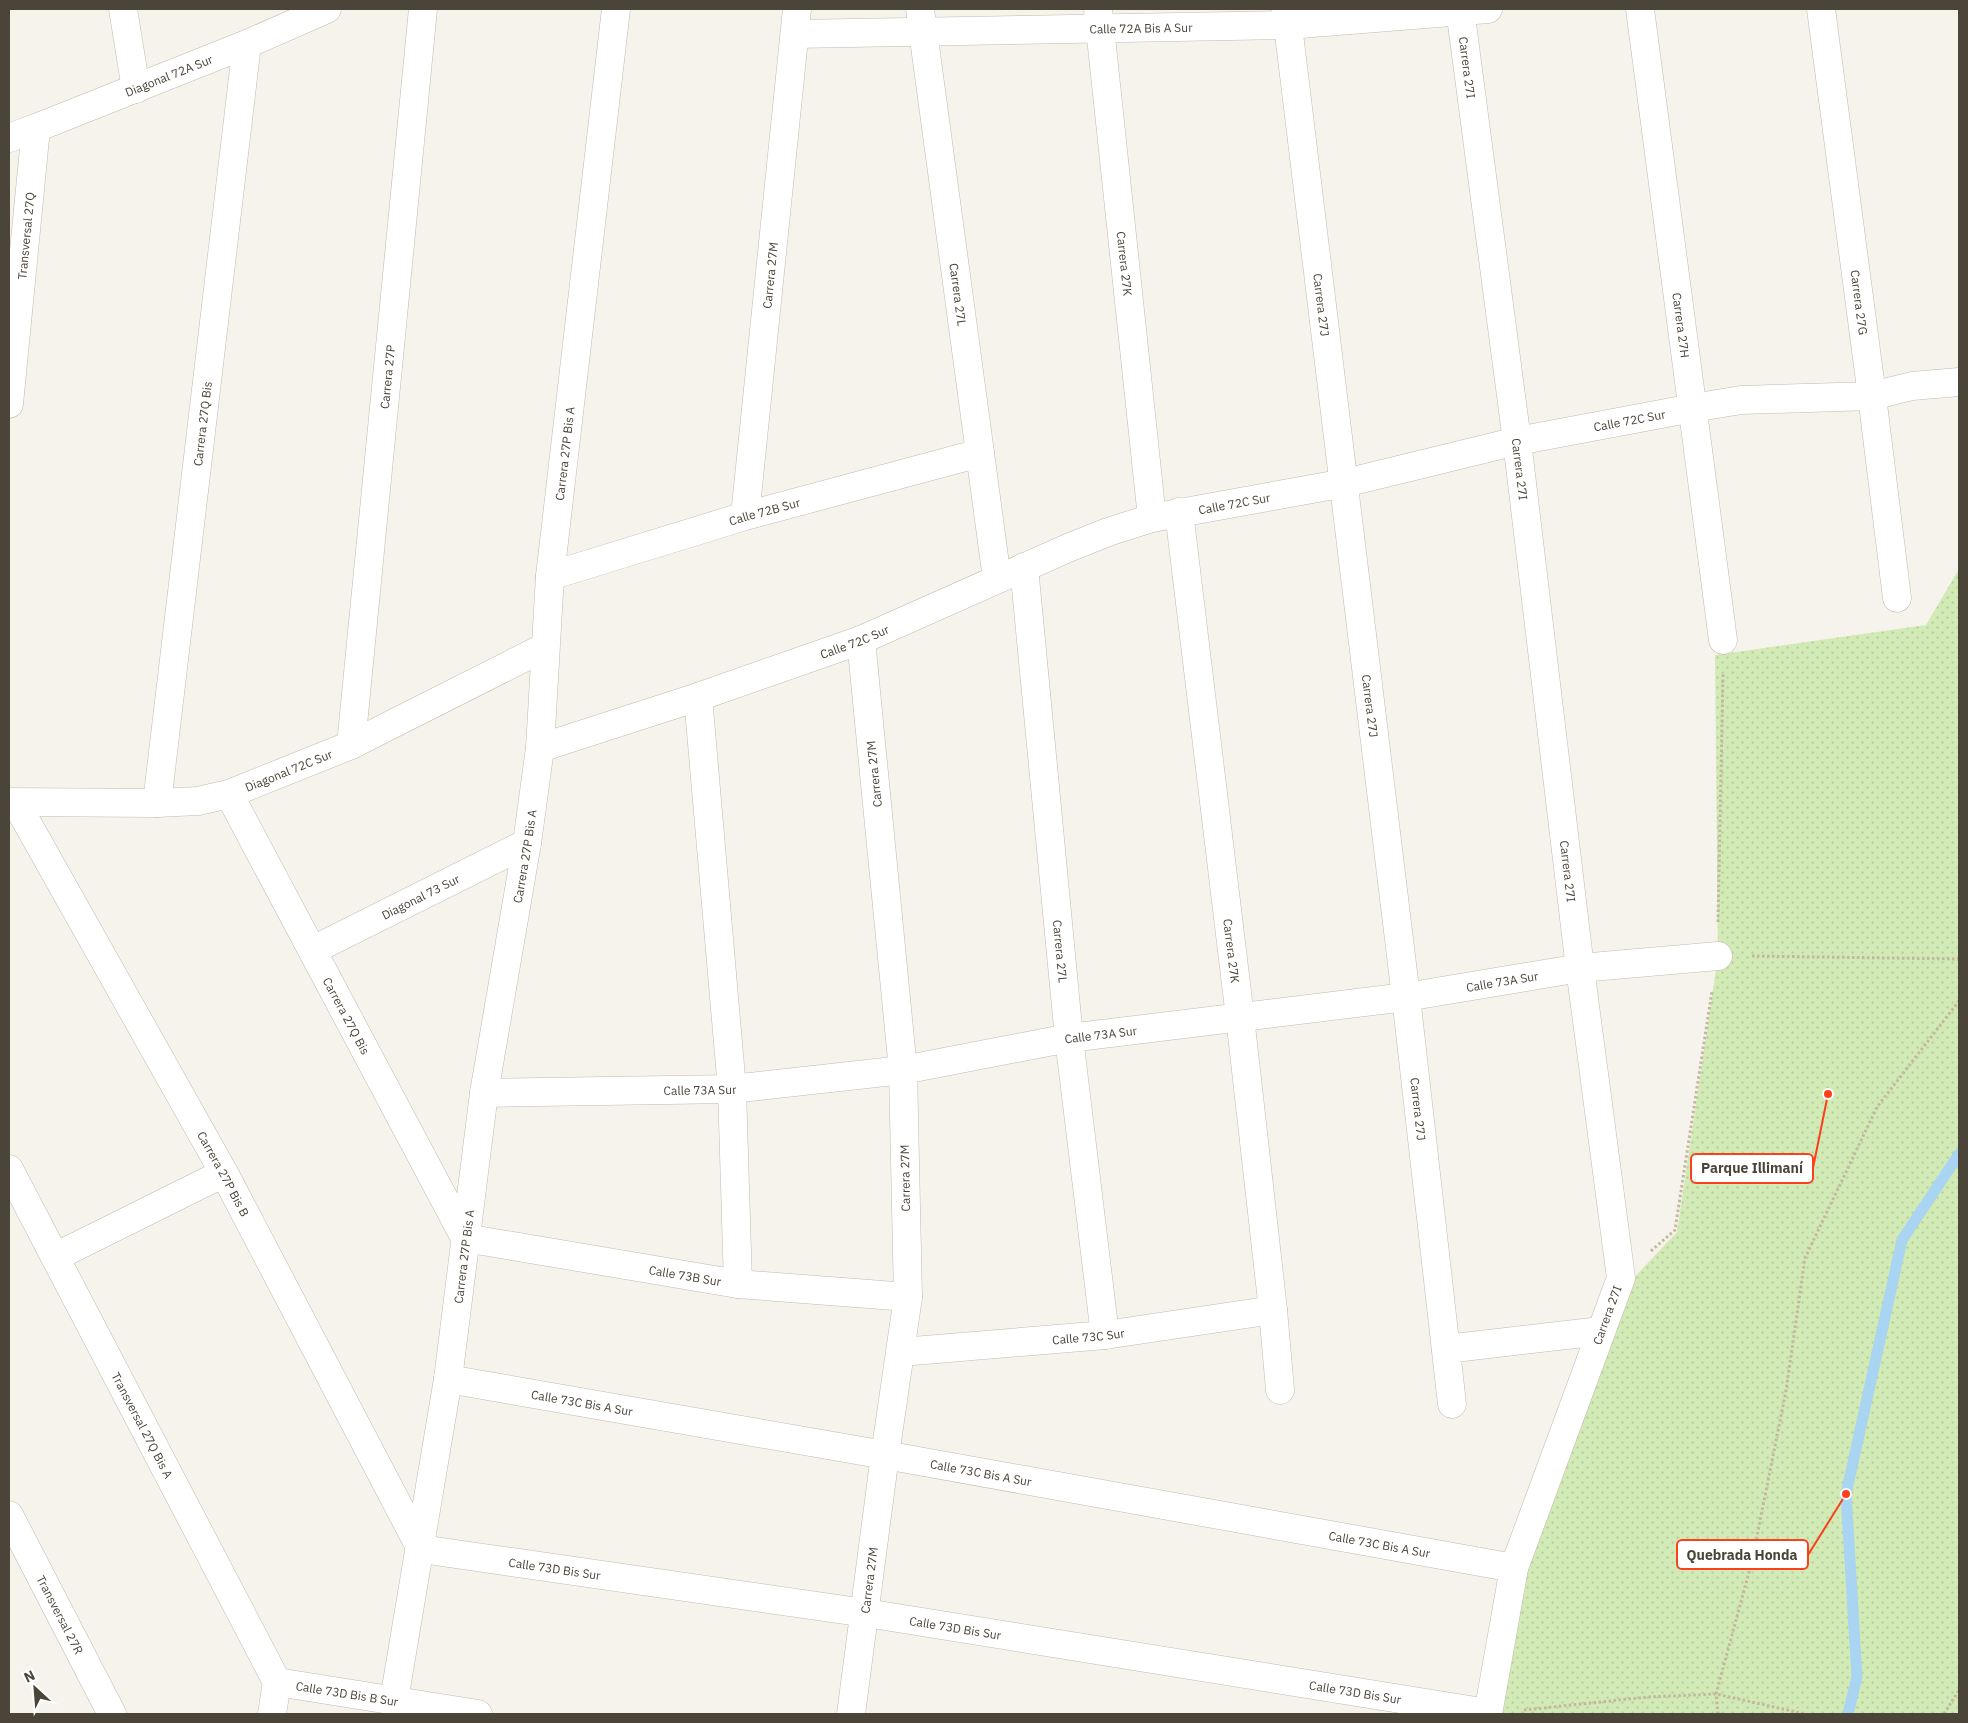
<svg xmlns="http://www.w3.org/2000/svg" width="1968" height="1723" font-family="'IBM Plex Sans',sans-serif">
<style>
.park{fill:url(#park-dots)}
.lines{fill:none;stroke-linecap:round;stroke-linejoin:round}
.stream{stroke:#a9d4f2;stroke-width:11}
.minor-casing{stroke:#c2bbae;stroke-width:29}
.tertiary-casing{stroke:#c2bbae;stroke-width:29}
.path{stroke:#c4b79f;stroke-width:3;stroke-dasharray:2.5 2.5;stroke-linecap:butt}
.minor{stroke:#fff;stroke-width:28}
.tertiary{stroke:#fff;stroke-width:28}
.labels{text-anchor:middle;dominant-baseline:central;stroke-width:4;stroke-linejoin:round;paint-order:stroke}
.street-label{font-size:12px;fill:#4b4439;stroke:#fff}
.leader{fill:none;stroke:#fc3f1d;stroke-width:2}
.callout-dot{fill:#fc3f1d;stroke:#fff;stroke-width:2}
.callout{fill:#fff;stroke:#fc3f1d;stroke-width:2}
.callout-label{font-size:14px;text-anchor:middle;font-weight:bold;fill:#4b4439}
</style>
<defs>
<pattern id="park-dots" width="8" height="8" patternUnits="userSpaceOnUse" patternTransform="scale(1.25)"><rect width="8" height="8" fill="#d2eab5"/><path d="M2 2h.1M6 6h.1" fill="none" stroke="#b6ca9c" stroke-width="1.8" stroke-linecap="round"/></pattern>
</defs>
<rect width="100%" height="100%" fill="#f6f3ec"/>
<path class="park" d="M1959,569V1714H1498L1527,1559L1627,1285L1677,1232L1718,956L1715,655L1926,625Z"/>
<g class="lines">
<path class="stream" d="M1848,1714L1857,1677L1846,1494L1902,1240L1959,1154"/>
<g class="minor-casing">
<g id="minor">
<path d="M123,9L136,89"/>
<path id="s1" d="M920,9L997,579"/>
<path id="s2" d="M1098,9L1152,518"/>
<path id="s3" d="M1286,9L1406,997L1452,1404"/>
<path id="s4" d="M1460,9L1517,441L1580,968L1621,1278L1514,1568L1488,1714"/>
<path id="s5" d="M1640,9L1723,640"/>
<path id="s6" d="M1821,9L1872,396L1897,598"/>
<path id="s7" d="M795,34L1288,25L1488,9"/>
<path d="M9,138L36,128"/>
<path id="s8" d="M1179,512L1240,1017L1273,1310L1280,1390"/>
<path id="s9" d="M745,516L797,9"/>
<path id="s10" d="M1024,567L1069,1038L1105,1335"/>
<path id="s11" d="M550,576L745,516L980,453"/>
<path d="M698,697L732,1089L738,1284"/>
<path id="s12" d="M351,745L423,9"/>
<path id="s13" d="M540,748L698,697L861,640L1068,548L1108,532L1152,518L1345,483L1517,441L1693,408L1741,400L1872,396L1912,386L1959,382"/>
<path id="s14" d="M229,794L465,1238L738,1284L908,1297"/>
<path id="s15" d="M9,802L157,803L198,801L229,794L351,745L545,647"/>
<path id="s16" d="M16,803L224,1173L421,1549L866,1613L1488,1713"/>
<path id="s17" d="M157,803L247,44"/>
<path id="s18" d="M313,950L527,843"/>
<path id="s19" d="M484,1093L732,1089L903,1070L1069,1038L1406,997L1580,968L1718,956"/>
<path id="s20" d="M9,1169L277,1682"/>
<path d="M55,1257L224,1173"/>
<path d="M1446,1349L1601,1331"/>
<path id="s21" d="M901,1352L1105,1335L1273,1310"/>
<path id="s22" d="M448,1379L885,1455L1514,1568"/>
<path id="s23" d="M9,1515L112,1714"/>
<path id="s24" d="M277,1682L478,1714"/>
<path id="s25" d="M394,1700L448,1379L484,1093L527,843L540,748L550,576L616,9"/>
<path d="M272,1714L277,1682"/>
<path id="s26" d="M851,1714L885,1455L908,1297L903,1070L861,640"/>
</g>
</g>
<g class="tertiary-casing">
<g id="tertiary">
<path id="s27" d="M9,404L36,128L247,44L327,9"/>
</g>
</g>
<path class="path" d="M1718,922L1723,674
M1752,956L1959,959
M1651,1251L1675,1230L1712,991
M1524,1710L1648,1697L1716,1694L1805,1714
M1718,1714L1716,1694L1752,1561L1786,1391L1805,1258L1877,1107L1959,1001
M1944,1714L1959,1690"/>
<use href="#minor" class="minor"/>
<use href="#tertiary" class="tertiary"/>
</g>
<g class="labels">
<g class="street-label">
<text stroke="none"><textPath href="#s7" startOffset="346">Calle 72A Bis A Sur</textPath></text>
<text stroke="none"><textPath href="#s4" startOffset="59">Carrera 27I</textPath></text>
<text stroke="none"><textPath href="#s27" startOffset="420">Diagonal 72A Sur</textPath></text>
<text stroke="none"><textPath href="#s27" startOffset="169">Transversal 27Q</textPath></text>
<text stroke="none"><textPath href="#s2" startOffset="256">Carrera 27K</textPath></text>
<text stroke="none"><textPath href="#s9" startOffset="242">Carrera 27M</textPath></text>
<text stroke="none"><textPath href="#s1" startOffset="288">Carrera 27L</textPath></text>
<text stroke="none"><textPath href="#s6" startOffset="296">Carrera 27G</textPath></text>
<text stroke="none"><textPath href="#s3" startOffset="298">Carrera 27J</textPath></text>
<text stroke="none"><textPath href="#s5" startOffset="319">Carrera 27H</textPath></text>
<text stroke="none"><textPath href="#s12" startOffset="370">Carrera 27P</textPath></text>
<text stroke="none"><textPath href="#s13" startOffset="1142">Calle 72C Sur</textPath></text>
<text stroke="none"><textPath href="#s17" startOffset="382">Carrera 27Q Bis</textPath></text>
<text stroke="none"><textPath href="#s25" startOffset="1259">Carrera 27P Bis A</textPath></text>
<text stroke="none"><textPath href="#s4" startOffset="464">Carrera 27I</textPath></text>
<text stroke="none"><textPath href="#s13" startOffset="738">Calle 72C Sur</textPath></text>
<text stroke="none"><textPath href="#s11" startOffset="224">Calle 72B Sur</textPath></text>
<text stroke="none"><textPath href="#s13" startOffset="332">Calle 72C Sur</textPath></text>
<text stroke="none"><textPath href="#s3" startOffset="702">Carrera 27J</textPath></text>
<text stroke="none"><textPath href="#s15" startOffset="285">Diagonal 72C Sur</textPath></text>
<text transform="translate(874 774) rotate(-96)">Carrera 27M</text>
<text stroke="none"><textPath href="#s25" startOffset="854">Carrera 27P Bis A</textPath></text>
<text stroke="none"><textPath href="#s4" startOffset="869">Carrera 27I</textPath></text>
<text stroke="none"><textPath href="#s18" startOffset="120">Diagonal 73 Sur</textPath></text>
<text stroke="none"><textPath href="#s10" startOffset="386">Carrera 27L</textPath></text>
<text stroke="none"><textPath href="#s8" startOffset="442">Carrera 27K</textPath></text>
<text stroke="none"><textPath href="#s19" startOffset="1026">Calle 73A Sur</textPath></text>
<text stroke="none"><textPath href="#s14" startOffset="251">Carrera 27Q Bis</textPath></text>
<text stroke="none"><textPath href="#s19" startOffset="621">Calle 73A Sur</textPath></text>
<text stroke="none"><textPath href="#s19" startOffset="216">Calle 73A Sur</textPath></text>
<text stroke="none"><textPath href="#s3" startOffset="1108">Carrera 27J</textPath></text>
<text stroke="none"><textPath href="#s16" startOffset="425">Carrera 27P Bis B</textPath></text>
<text transform="translate(905 1178) rotate(-91)">Carrera 27M</text>
<text stroke="none"><textPath href="#s25" startOffset="449">Carrera 27P Bis A</textPath></text>
<text stroke="none"><textPath href="#s14" startOffset="726">Calle 73B Sur</textPath></text>
<text transform="translate(1607 1315) rotate(-70)">Carrera 27I</text>
<text stroke="none"><textPath href="#s21" startOffset="188">Calle 73C Sur</textPath></text>
<text stroke="none"><textPath href="#s22" startOffset="136">Calle 73C Bis A Sur</textPath></text>
<text stroke="none"><textPath href="#s20" startOffset="289">Transversal 27Q Bis A</textPath></text>
<text stroke="none"><textPath href="#s22" startOffset="541">Calle 73C Bis A Sur</textPath></text>
<text stroke="none"><textPath href="#s22" startOffset="946">Calle 73C Bis A Sur</textPath></text>
<text stroke="none"><textPath href="#s16" startOffset="984">Calle 73D Bis Sur</textPath></text>
<text stroke="none"><textPath href="#s26" startOffset="135">Carrera 27M</textPath></text>
<text stroke="none"><textPath href="#s23" startOffset="112">Transversal 27R</textPath></text>
<text stroke="none"><textPath href="#s16" startOffset="1389">Calle 73D Bis Sur</textPath></text>
<text stroke="none"><textPath href="#s16" startOffset="1794">Calle 73D Bis Sur</textPath></text>
<text stroke="none"><textPath href="#s24" startOffset="71">Calle 73D Bis B Sur</textPath></text>
</g>
</g>
<path class="leader" d="M1828 1094L1813 1168M1846 1494L1808 1555"/>
<g class="callout-dot">
<circle cx="1828" cy="1094" r="5"/>
<circle cx="1846" cy="1494" r="5"/>
</g>
<g class="callout">
<rect x="1691" y="1154" width="122" height="29" rx="5"/>
<rect x="1677" y="1540" width="131" height="29" rx="5"/>
</g>
<g class="callout-label">
<text x="1752" y="1173">Parque Illimaní</text>
<text x="1742" y="1560">Quebrada Honda</text>
</g>
<rect width="1968" height="1723" fill="none" stroke="#4b4439" stroke-width="20"/>
<g transform="translate(35 1688) rotate(334)" stroke="#ffffff" stroke-width="4" paint-order="stroke">
<path d="M0-4L9 19L0 12L-9 19Z" fill="#4b4439"/>
<text y="-8" font-size="14" font-weight="bold" text-anchor="middle" fill="#4b4439">N</text>
</g>
</svg>
